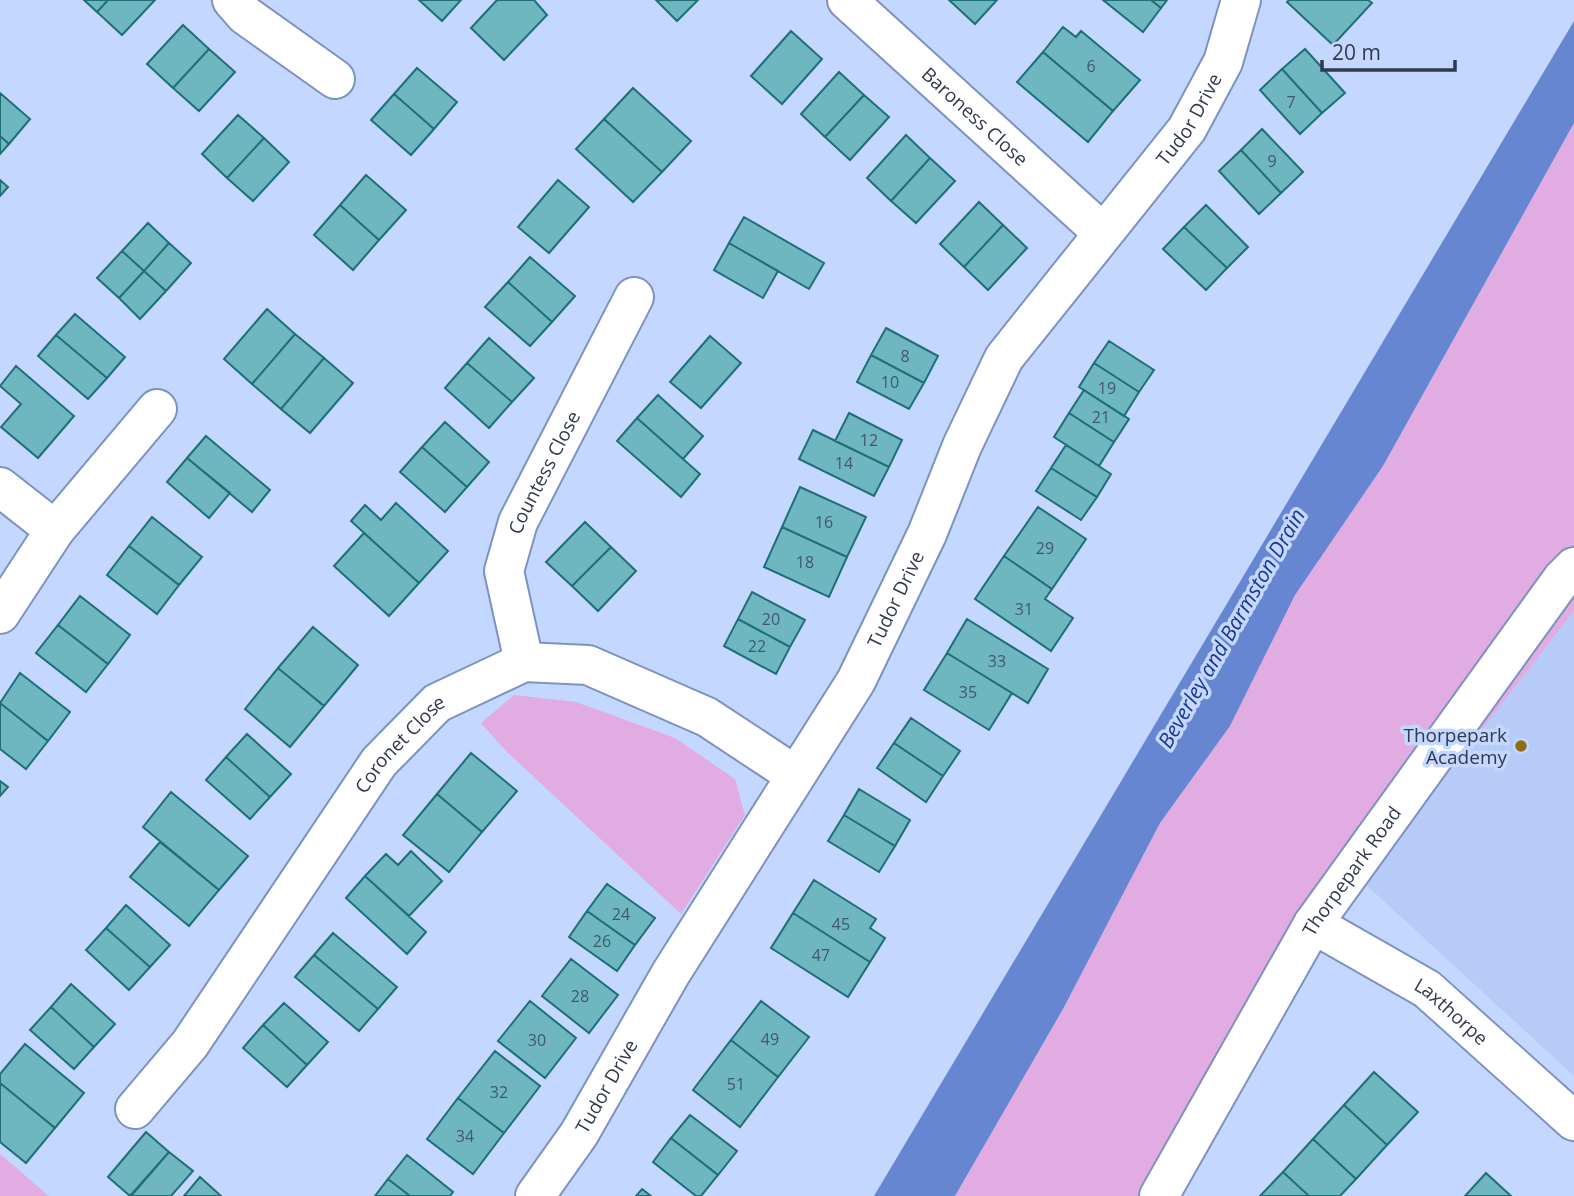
<svg xmlns="http://www.w3.org/2000/svg" width="1574" height="1196" font-family="'Open Sans',sans-serif">
<style>
.built{fill:#b6cbf8}
.green{fill:#e1ace2}
.water{fill:#6686d2}
.building{fill:#6eb7c0;stroke:#206e76;stroke-width:2}
.lines{fill:none;stroke-linecap:round;stroke-linejoin:round}
.street-casing{stroke:#7d92c1;stroke-width:42}
.street{stroke:#fff;stroke-width:38}
.poi-dot{fill:#8e6c10;stroke:#c4d7ff;stroke-width:2.5}
.labels{text-anchor:middle;dominant-baseline:central;stroke-width:7;stroke-linejoin:round;paint-order:stroke}
.number-label{font-size:16px;fill:#40596a}
.street-label{font-size:19px;fill:#313a4d;stroke:#c4d7ff}
.poi-label{font-size:19px;fill:#313a4d;stroke:#c4d7ff;text-anchor:end}
.water-label{font-size:21px;font-style:italic;fill:#1a378f;stroke:#c4d7ff}
</style>
<rect width="100%" height="100%" fill="#c4d7ff"/>
<path class="built" d="M1574,611V1076L1363,882Z"/>
<path class="green" d="M1574,123V611L1363,882L1170,1196H955L1063,1009L1160,823L1230,726L1295,595L1383,466Z
M514,695L576,702L675,738L735,779L745,815L681,914L505,750L481,723Z
M0,1154L49,1196H0Z"/>
<path class="water" d="M1574,21V123L1383,466L1295,595L1230,726L1160,823L1063,1009L955,1196H874Z"/>
<path class="building" d="M84,0H108L97,12Z
M108,0H155L122,35L97,12Z
M419,0H461L442,21Z
M497,0H534L547,15L504,60L471,28Z
M656,0H698L677,21Z
M949,0H997L975,24Z
M1103,0H1151L1161,8L1143,32Z
M1151,0H1167L1161,8Z
M1289,0H1368L1372,3L1333,45L1287,2Z
M183,25L209,49L173,88L147,64Z
M1063,27L1076,37L1081,31L1140,80L1113,111L1043,52Z
M791,31L822,59L782,104L751,76Z
M209,49L235,72L199,111L173,88Z
M1305,49L1345,93L1322,113L1282,69Z
M1043,52L1113,111L1088,142L1017,82Z
M417,68L457,102L434,129L394,94Z
M1282,69L1322,113L1300,134L1260,90Z
M839,72L864,95L825,137L801,114Z
M633,88L691,141L662,172L604,119Z
M0,93L30,119L9,144L0,136Z
M394,94L434,129L411,155L371,120Z
M864,95L889,117L850,160L825,137Z
M238,115L264,138L227,178L202,154Z
M604,119L662,172L633,202L576,149Z
M1262,129L1303,172L1281,193L1241,150Z
M906,135L930,158L891,201L867,178Z
M0,136L9,144L0,154Z
M264,138L289,162L253,201L227,178Z
M1241,150L1281,193L1259,214L1219,171Z
M930,158L955,181L916,223L891,201Z
M366,175L406,210L379,240L340,205Z
M0,180L8,187L0,196Z
M558,180L589,207L549,253L518,227Z
M979,202L1003,225L964,267L940,244Z
M340,205L379,240L353,270L314,235Z
M1206,205L1248,247L1227,268L1184,227Z
M744,217L824,263L809,289L729,243Z
M148,223L169,243L144,271L122,251Z
M1003,225L1027,248L988,290L964,267Z
M1184,227L1227,268L1206,290L1163,249Z
M169,243L191,263L166,291L144,271Z
M729,243L778,271L763,298L714,270Z
M122,251L144,271L119,298L97,278Z
M530,257L575,296L552,322L508,282Z
M144,271L166,291L140,319L119,298Z
M508,282L552,322L530,346L485,307Z
M267,309L295,334L252,384L224,359Z
M75,314L125,357L107,378L56,335Z
M886,328L938,356L924,383L871,355Z
M295,334L324,358L281,409L252,384Z
M56,335L107,378L88,399L38,356Z
M710,336L741,363L701,408L670,382Z
M489,338L534,378L512,402L467,363Z
M1109,341L1154,370L1139,392L1094,363Z
M871,355L924,383L909,409L857,382Z
M324,358L353,383L310,433L281,409Z
M467,363L512,402L489,428L445,388Z
M1094,363L1139,392L1124,416L1079,387Z
M16,366L74,416L38,458L1,427L21,404L0,386Z
M1084,390L1129,419L1114,442L1069,413Z
M658,395L703,436L683,459L637,418Z
M849,413L902,440L889,467L835,441Z
M1069,413L1114,442L1099,466L1054,437Z
M637,418L700,474L681,497L617,441Z
M445,422L489,462L467,487L422,447Z
M813,430L889,467L874,496L799,459Z
M206,436L270,490L252,512L187,458Z
M1066,445L1111,474L1097,497L1051,468Z
M422,447L467,487L445,512L400,472Z
M187,458L230,493L209,518L167,482Z
M1051,468L1097,497L1081,520L1036,491Z
M800,487L866,517L847,557L782,527Z
M396,503L448,551L419,583L351,521L365,505L381,520Z
M1038,507L1086,539L1052,589L1004,556Z
M152,517L202,557L179,585L129,546Z
M585,522L611,547L572,586L546,562Z
M782,527L847,557L829,597L764,567Z
M364,533L419,583L389,616L334,566Z
M129,546L179,585L157,614L107,575Z
M611,547L636,571L598,611L572,586Z
M1004,556L1052,589L1045,599L1073,618L1051,651L975,599Z
M752,592L805,620L790,647L738,619Z
M80,596L130,635L108,664L58,625Z
M738,619L790,647L776,674L724,646Z
M967,619L1048,669L1028,703L947,653Z
M58,625L108,664L86,692L36,653Z
M313,627L358,665L324,706L278,668Z
M947,653L1012,693L989,730L924,690Z
M278,668L324,706L290,747L245,709Z
M20,673L70,712L48,741L0,703Z
M0,703L48,741L26,769L0,749Z
M911,718L960,751L943,776L894,743Z
M247,734L291,774L270,797L226,757Z
M894,743L943,776L926,802L877,768Z
M471,753L517,791L482,832L437,794Z
M226,757L270,797L250,819L206,780Z
M0,781L8,787L0,796Z
M859,789L910,820L895,846L844,815Z
M171,792L248,856L219,890L143,827Z
M437,794L482,832L449,872L403,835Z
M844,815L895,846L879,872L828,841Z
M160,842L219,890L189,926L130,877Z
M411,851L442,881L409,916L365,876L386,854L398,865Z
M365,876L426,932L407,954L346,898Z
M814,880L876,919L870,928L885,938L870,962L793,913Z
M607,884L655,918L635,945L587,911Z
M126,905L170,945L150,967L106,928Z
M587,911L635,945L617,971L569,937Z
M793,913L870,962L848,997L771,948Z
M106,928L150,967L129,990L86,950Z
M333,933L397,987L378,1009L314,955Z
M314,955L378,1009L359,1031L295,977Z
M571,959L618,995L589,1033L542,996Z
M71,984L115,1024L94,1047L51,1007Z
M530,1001L576,1038L545,1078L498,1041Z
M761,1001L809,1037L778,1077L731,1040Z
M284,1003L328,1042L307,1065L263,1025Z
M51,1007L94,1047L74,1069L30,1030Z
M263,1025L307,1065L287,1087L243,1048Z
M731,1040L778,1077L740,1127L693,1090Z
M25,1044L84,1093L55,1128L0,1083V1074Z
M495,1051L540,1086L504,1133L458,1098Z
M1374,1072L1418,1112L1387,1145L1344,1105Z
M0,1083L55,1128L26,1163L0,1142Z
M458,1098L504,1133L473,1174L427,1139Z
M1344,1105L1387,1145L1356,1179L1313,1139Z
M690,1115L737,1151L718,1175L671,1138Z
M146,1132L169,1152L130,1196L108,1177Z
M671,1138L718,1175L701,1196H696L653,1162Z
M1313,1139L1356,1179L1340,1196H1309L1283,1172Z
M169,1152L193,1171L171,1196H131Z
M407,1155L453,1192L450,1196H410L388,1179Z
M1283,1172L1309,1196H1260Z
M1486,1173L1511,1196H1465Z
M200,1177L221,1196H184Z
M388,1179L410,1196H375Z
M642,1189L651,1196H636Z"/>
<g class="lines">
<g class="street-casing">
<g id="street">
<path d="M232,0L245,15L335,79"/>
<path id="s1" d="M847,0L1103,233"/>
<path d="M0,487L55,530"/>
<path d="M0,614L55,530L157,409"/>
<path id="s2" d="M524,662L504,571L518,522L634,297"/>
<path id="s3" d="M1313,924L1427,989L1574,1121"/>
<path id="s4" d="M135,1109L190,1044L379,762L437,703L524,662L588,665L707,717L795,775"/>
<path id="s5" d="M535,1196L579,1134L671,973L856,681L927,534L962,446L1004,358L1187,129L1223,62L1241,0"/>
<path id="s6" d="M1159,1196L1313,924L1562,579L1574,567"/>
</g>
</g>
<use href="#street" class="street"/>
</g>
<circle class="poi-dot" cx="1521" cy="746" r="7"/>
<g class="labels">
<g class="number-label">
<text x="1091" y="66">6</text>
<text x="1291" y="102">7</text>
<text x="1272" y="161">9</text>
<text x="905" y="356">8</text>
<text x="890" y="382">10</text>
<text x="1107" y="388">19</text>
<text x="1101" y="417">21</text>
<text x="869" y="440">12</text>
<text x="844" y="463">14</text>
<text x="824" y="522">16</text>
<text x="1045" y="548">29</text>
<text x="805" y="562">18</text>
<text x="1024" y="609">31</text>
<text x="771" y="619">20</text>
<text x="757" y="646">22</text>
<text x="997" y="661">33</text>
<text x="968" y="692">35</text>
<text x="621" y="914">24</text>
<text x="841" y="924">45</text>
<text x="602" y="941">26</text>
<text x="821" y="955">47</text>
<text x="580" y="996">28</text>
<text x="770" y="1039">49</text>
<text x="537" y="1040">30</text>
<text x="736" y="1084">51</text>
<text x="499" y="1092">32</text>
<text x="465" y="1136">34</text>
</g>
<g class="street-label">
<text stroke="none"><textPath href="#s1" startOffset="173">Baroness Close</textPath></text>
<text stroke="none"><textPath href="#s5" startOffset="1265">Tudor Drive</textPath></text>
<text stroke="none"><textPath href="#s2" startOffset="200">Countess Close</textPath></text>
<text stroke="none"><textPath href="#s5" startOffset="698">Tudor Drive</textPath></text>
<text stroke="none"><textPath href="#s4" startOffset="452">Coronet Close</textPath></text>
<text stroke="none"><textPath href="#s6" startOffset="378">Thorpepark Road</textPath></text>
<text stroke="none"><textPath href="#s3" startOffset="164">Laxthorpe</textPath></text>
<text stroke="none"><textPath href="#s5" startOffset="131">Tudor Drive</textPath></text>
</g>
<g class="poi-label">
<text x="1507" y="735">Thorpepark<tspan x="1507" dy="22">Academy</tspan></text>
</g>
<g class="water-label">
<text transform="translate(1231 628) rotate(-60)">Beverley and Barmston Drain</text>
</g>
</g>
<path d="M1322 60v10h133v-10" fill="none" stroke="#313a4d" stroke-width="3.5"/>
<text x="1332" y="60" font-size="21" fill="#313a4d" stroke="#c4d7ff" stroke-width="5" paint-order="stroke">20 m</text>
</svg>
